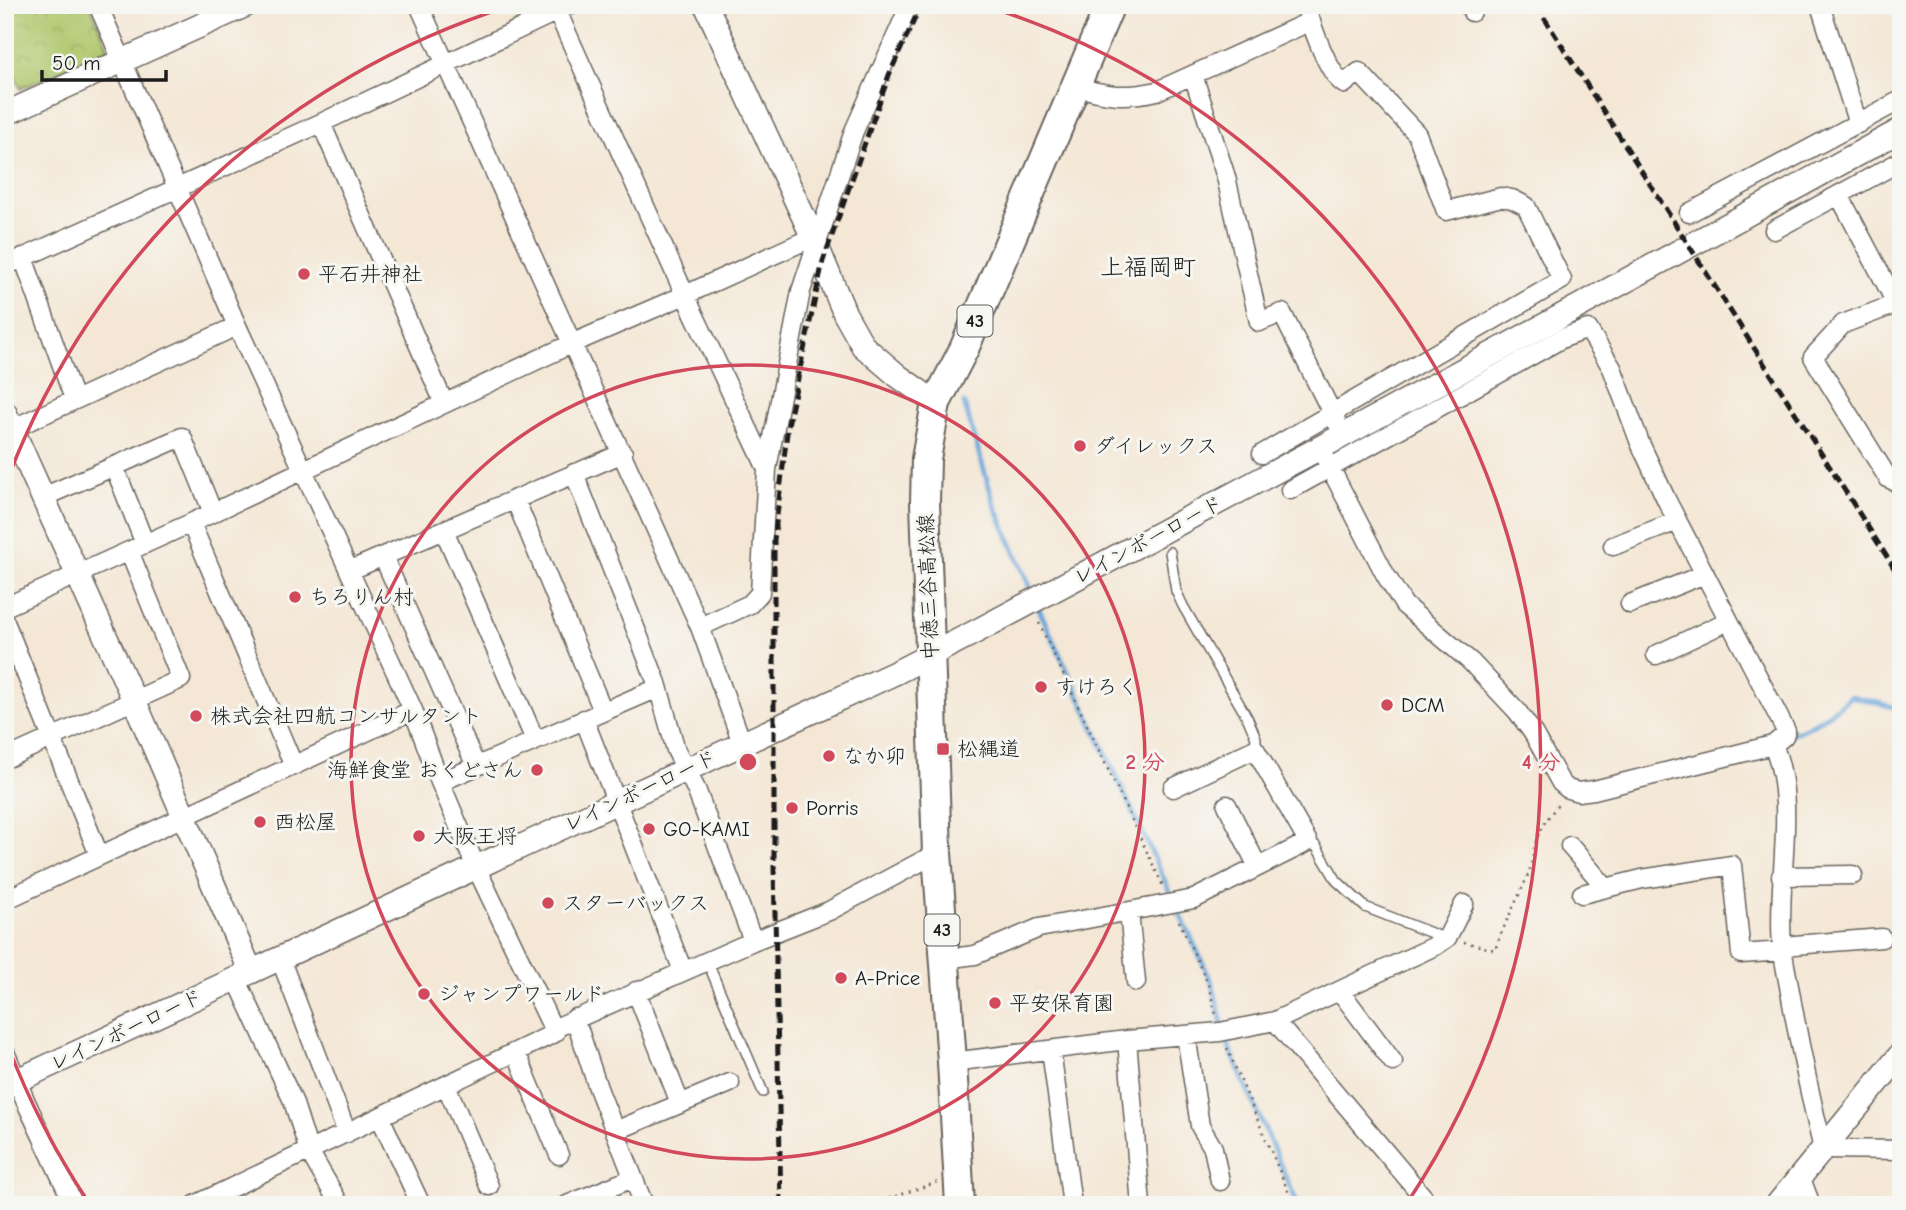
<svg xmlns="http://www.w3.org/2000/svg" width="1906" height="1210" font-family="'Comic Neue','Klee One',sans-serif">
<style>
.park{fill:url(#park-crowns);stroke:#667244;stroke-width:2}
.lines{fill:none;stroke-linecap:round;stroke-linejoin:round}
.stream{stroke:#66a5d9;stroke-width:5}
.service-casing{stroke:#68635d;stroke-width:12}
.minor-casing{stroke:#68635d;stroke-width:21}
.tertiary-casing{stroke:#68635d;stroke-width:26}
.primary-casing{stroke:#68635d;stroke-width:32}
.path{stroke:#68635d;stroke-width:2.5;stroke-dasharray:2 5;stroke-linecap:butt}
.service{stroke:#fff;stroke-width:9}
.minor{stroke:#fff;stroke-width:18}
.tertiary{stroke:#fff;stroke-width:23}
.primary{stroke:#fff;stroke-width:28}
.rail{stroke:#1c1c1c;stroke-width:5;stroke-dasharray:10 5;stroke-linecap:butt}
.ring{fill:none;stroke:#d1495b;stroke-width:3.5}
.poi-dot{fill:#d1495b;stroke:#f6f6f2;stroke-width:2.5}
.labels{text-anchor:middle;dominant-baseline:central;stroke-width:6;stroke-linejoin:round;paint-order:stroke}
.shield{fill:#f6f6f2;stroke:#5d5d5c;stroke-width:2}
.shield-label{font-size:19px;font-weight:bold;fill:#1c1c1c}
.poi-label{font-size:21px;fill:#1c1c1c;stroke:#f6f6f2;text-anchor:start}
.street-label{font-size:21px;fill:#1c1c1c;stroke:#f6f6f2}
.quarter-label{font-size:24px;fill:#1c1c1c;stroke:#f6f6f2}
.centre{fill:#d1495b;stroke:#f6f6f2;stroke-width:3.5}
.ring-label{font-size:21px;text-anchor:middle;font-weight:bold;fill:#d1495b;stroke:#f6f6f2;stroke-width:6;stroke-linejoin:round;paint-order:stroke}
</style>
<defs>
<pattern id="park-crowns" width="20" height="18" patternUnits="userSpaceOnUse" patternTransform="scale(1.75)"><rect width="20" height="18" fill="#afc76c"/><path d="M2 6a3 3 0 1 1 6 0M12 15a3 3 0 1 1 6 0" fill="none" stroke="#96aa5d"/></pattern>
</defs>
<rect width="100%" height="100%" fill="#f6f6f2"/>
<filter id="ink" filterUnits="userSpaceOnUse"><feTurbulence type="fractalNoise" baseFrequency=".0143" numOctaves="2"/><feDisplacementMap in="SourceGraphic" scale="14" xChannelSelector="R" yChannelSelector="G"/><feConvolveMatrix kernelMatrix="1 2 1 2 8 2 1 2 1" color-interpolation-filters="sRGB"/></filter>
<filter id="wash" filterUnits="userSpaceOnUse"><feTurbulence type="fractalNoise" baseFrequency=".00686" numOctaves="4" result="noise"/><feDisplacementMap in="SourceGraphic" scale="28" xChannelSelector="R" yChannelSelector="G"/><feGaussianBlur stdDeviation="1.57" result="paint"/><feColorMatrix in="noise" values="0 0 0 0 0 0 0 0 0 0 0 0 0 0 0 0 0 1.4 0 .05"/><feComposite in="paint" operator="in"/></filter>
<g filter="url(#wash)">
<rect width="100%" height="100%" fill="#f4e7d5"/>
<path class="park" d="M5,5H90L109,49L21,89L5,55Z"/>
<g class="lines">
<path class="stream" d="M964,403L994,503L1033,594
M1038,607L1213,985L1225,1038L1298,1205
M1790,734C1813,728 1832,712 1851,696L1901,709"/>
</g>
</g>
<g filter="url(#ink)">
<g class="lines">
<g class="service-casing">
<path id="service" d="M1170,552L1176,591L1183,606L1248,719L1256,738L1255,749
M1308,842L1316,846L1337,881L1365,907L1444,938
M707,961L763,1092"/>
</g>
<g class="minor-casing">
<path id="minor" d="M98,5L237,326L413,710L440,782L476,867L555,1033L195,1205
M419,5L700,627L742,743
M1470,5L1472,12
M1820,5L1858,124
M557,11L685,295L767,469
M1193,75L1226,177L1259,322L1282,313L1337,423
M1075,86C1107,96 1125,98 1157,91L1311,21
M321,123L444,403
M1839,195L1896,303
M1689,213L1901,100
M1774,230L1901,161
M23,257L74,399
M5,266L321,123L570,5
M1901,302L1843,324L1813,357L1888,478L1898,483L1901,482
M5,432L237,326
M1262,454L1562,280L1526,206L1512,199L1501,197L1446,211L1417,134L1359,72L1344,84C1327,73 1312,25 1305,5
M114,466L145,544
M574,473L657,683L676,750L696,789L753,941
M1290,490L1563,338L1588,329L1612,368L1640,443L1667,501L1786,731L1784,736L1773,745L1594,790L1578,792L1568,789L1561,783L1533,733L1517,711L1471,662L1404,605L1385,574L1320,448
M43,497L182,437L213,513
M515,499L603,711
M191,523L293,764
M444,530L535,740
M1613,546L1677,521
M383,556L476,766
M351,570L623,453
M1630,604L1705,574
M5,607L191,523L571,344L685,295L813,237
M5,622L99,855
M700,627L750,604L760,593L767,469L801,291L854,131L910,5
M1656,655L1728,621
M584,719L683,971
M1773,745C1798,801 1776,882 1782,945C1784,964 1789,984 1792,1003C1801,1052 1811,1100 1823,1149L1901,1150
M5,759L181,679L129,551
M440,782L658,688
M1227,805L1258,867
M1570,846L1606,888
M1781,876L1853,875
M1582,894L1642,879L1732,865L1741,954L1783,951
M5,900L413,710
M1129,912L1136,982
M1782,946L1882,938
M280,958L347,1133
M944,959L975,955L1039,928L1194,899L1308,842L1255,749L1173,788
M236,978L293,1101L309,1151L340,1205
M636,991L680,1103
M1340,991L1393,1062
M575,1018L598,1088L644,1205
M1275,1021L1430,1205
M553,1029L753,941L829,911L937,853
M1186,1035L1200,1126L1213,1148L1220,1181
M1127,1040L1141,1205
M1051,1050L1072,1205
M5,1052L25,1100L74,1205
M516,1052L559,1155
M952,1062L1127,1040L1220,1032L1275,1021L1437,945L1447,938L1464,904
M446,1085L489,1186
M380,1117L421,1205
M615,1131L730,1083
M1800,1176L1811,1205
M567,1205L633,1178"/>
</g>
<g class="tertiary-casing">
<path id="tertiary" d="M706,5L816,244L845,314L863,346L898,376L936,403
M5,114L246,5
M5,413L134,700L251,972
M5,1086L897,672L977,631L1342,436L1901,130
M1777,1205L1901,1054"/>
</g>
<g class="primary-casing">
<path id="primary" d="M960,1205L952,1062L937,853L925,502L926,459L936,403L964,349L1110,5"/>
</g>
<path class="path" d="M1039,623L1163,886
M1179,921L1208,984L1216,1015
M1464,942L1495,950C1504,924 1517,901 1528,875C1533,863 1532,850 1537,839C1542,824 1551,814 1560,802
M1227,1048L1294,1205
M869,1205L938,1182"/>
<use href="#service" class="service"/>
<use href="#minor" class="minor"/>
<use href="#tertiary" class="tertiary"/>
<use href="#primary" class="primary"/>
<path class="rail" d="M1536,5L1901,579
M781,1205L774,866V540L788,425L823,261L889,75L921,5"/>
</g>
</g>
<g class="ring">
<circle cx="748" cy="762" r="397"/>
<path d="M87 1200A793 793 0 0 1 8 1046M8 478A793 793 0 0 1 510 6M986 6A793 793 0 0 1 1409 1200"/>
</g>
<g class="poi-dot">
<circle cx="304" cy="274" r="7"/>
<circle cx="1080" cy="446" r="7"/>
<circle cx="295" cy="597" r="7"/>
<circle cx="1041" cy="687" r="7"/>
<circle cx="1387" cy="705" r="7"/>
<circle cx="196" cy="716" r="7"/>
<rect x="936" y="742" width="14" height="14" rx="3.5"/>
<circle cx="829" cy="756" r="7"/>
<circle cx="537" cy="770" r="7"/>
<circle cx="792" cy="808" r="7"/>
<circle cx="260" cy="822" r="7"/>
<circle cx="649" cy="829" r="7"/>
<circle cx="419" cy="836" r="7"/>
<circle cx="548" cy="903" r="7"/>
<circle cx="841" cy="978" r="7"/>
<circle cx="424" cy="994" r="7"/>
<circle cx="995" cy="1003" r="7"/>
</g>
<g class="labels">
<g class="shield">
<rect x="957.5" y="305.5" width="35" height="31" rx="5"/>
<rect x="924.5" y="914.5" width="35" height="31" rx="5"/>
</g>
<g class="shield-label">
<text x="975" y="321">43</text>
<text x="942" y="930">43</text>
</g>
<g class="poi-label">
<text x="318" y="274">平石井神社</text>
<text x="1094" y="446">ダイレックス</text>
<text x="309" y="597">ちろりん村</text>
<text x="1055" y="687">すけろく</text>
<text x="1401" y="705">DCM</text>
<text x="210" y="716">株式会社四航コンサルタント</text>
<text x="957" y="749">松縄道</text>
<text x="843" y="756">なか卯</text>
<text x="523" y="770" text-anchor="end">海鮮食堂 おくどさん</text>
<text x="806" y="808">Porris</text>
<text x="274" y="822">西松屋</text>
<text x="663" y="829">GO-KAMI</text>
<text x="433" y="836">大阪王将</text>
<text x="562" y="903">スターバックス</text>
<text x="855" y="978">A-Price</text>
<text x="438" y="994">ジャンプワールド</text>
<text x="1009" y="1003">平安保育園</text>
</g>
<g class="street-label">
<text transform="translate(1148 540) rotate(-28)">レインボーロード</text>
<text transform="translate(928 587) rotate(-92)">中徳三谷高松線</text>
<text transform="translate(640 791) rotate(-25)">レインボーロード</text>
<text transform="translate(126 1030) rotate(-25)">レインボーロード</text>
</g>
<g class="quarter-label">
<text x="1148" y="267">上福岡町</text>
</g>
</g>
<circle cx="748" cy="762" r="10" class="centre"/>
<g class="ring-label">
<text x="1145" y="769">2 分</text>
<text x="1541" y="769">4 分</text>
</g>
<rect width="1906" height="1210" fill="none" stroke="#f6f6f2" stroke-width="28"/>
<path d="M42 70v10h124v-10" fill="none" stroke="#1c1c1c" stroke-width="3.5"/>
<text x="52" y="70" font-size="21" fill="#1c1c1c" stroke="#f6f6f2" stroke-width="5" paint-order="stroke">50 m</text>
</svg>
